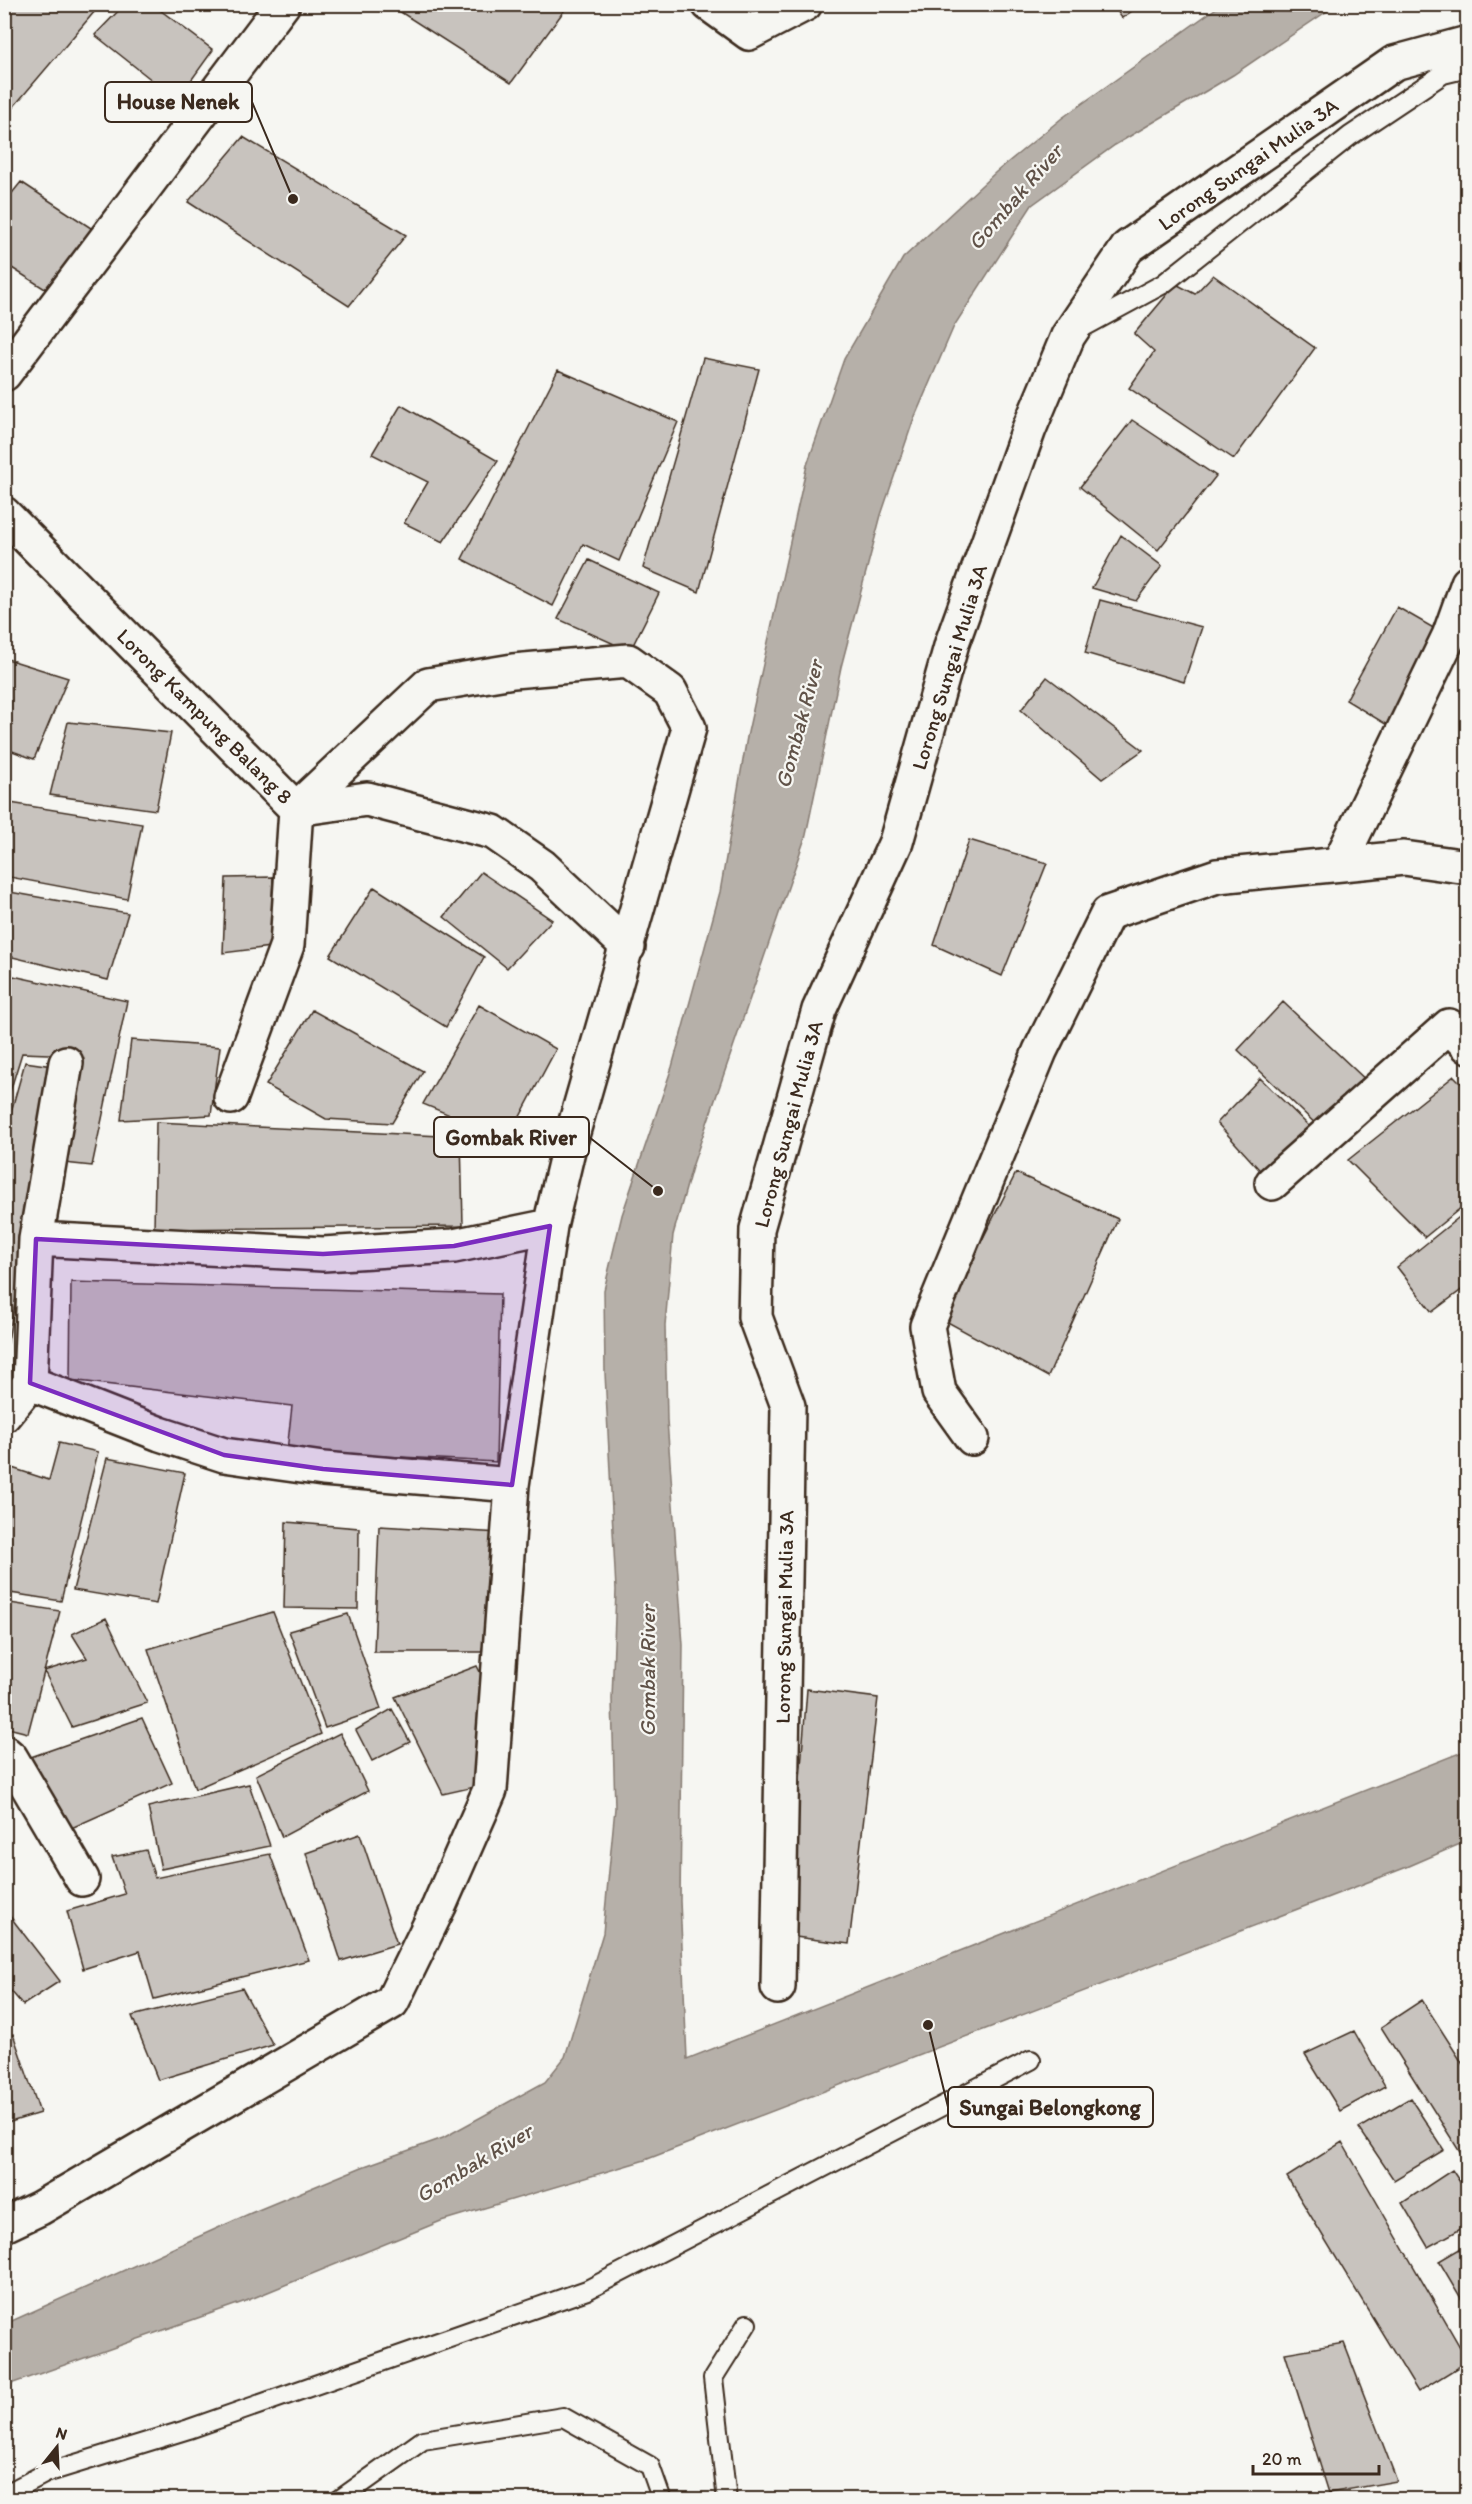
<svg xmlns="http://www.w3.org/2000/svg" width="1472" height="2504" font-family="Itim,sans-serif">
<style>
.water{fill:#b6b0a9;stroke:#857a71;stroke-width:1.5}
.building{fill:#c8c3be;stroke:#3b2a1e;stroke-width:1.5}
.lines{fill:none;stroke-linecap:round;stroke-linejoin:round}
.lane-casing{stroke:#3b2a1e;stroke-width:22}
.street-casing{stroke:#3b2a1e;stroke-width:38}
.lane{stroke:#f6f6f2;stroke-width:18}
.street{stroke:#f6f6f2;stroke-width:33}
.marked{fill:#7b2cbf;fill-opacity:0.2;stroke:#7b2cbf;stroke-width:4.5;stroke-linejoin:round}
.labels{text-anchor:middle;dominant-baseline:central;stroke-width:4.5;stroke-linejoin:round;paint-order:stroke}
.street-label{font-size:21px;fill:#3b2a1e;stroke:#f6f6f2}
.water-label{font-size:22px;font-style:italic;fill:#605248;stroke:#f6f6f2}
.leader{fill:none;stroke:#3b2a1e;stroke-width:2}
.callout-dot{fill:#3b2a1e;stroke:#f6f6f2;stroke-width:2}
.callout{fill:#f6f6f2;stroke:#3b2a1e;stroke-width:2}
.callout-label{font-size:22px;text-anchor:middle;font-weight:bold;fill:#3b2a1e}
</style>
<rect width="100%" height="100%" fill="#f6f6f2"/>
<filter id="ink" filterUnits="userSpaceOnUse"><feTurbulence type="fractalNoise" baseFrequency=".0167" numOctaves="2"/><feDisplacementMap in="SourceGraphic" scale="12" xChannelSelector="R" yChannelSelector="G"/><feConvolveMatrix kernelMatrix="1 2 1 2 8 2 1 2 1" color-interpolation-filters="sRGB"/></filter>
<g filter="url(#ink)">
<path class="water" d="M1222,4L1336,5L1233,75L1115,145L1032,205L954,326L913,421L881,515L841,667L806,835L692,1167L673,1235L665,1325L667,1420L683,1645L680,1901L687,2059L1467,1750V1841L1407,1867L645,2160L441,2221L246,2301L5,2386V2324L251,2213L362,2167L443,2138L545,2082L565,2057L603,1933L615,1808L612,1699L616,1590L605,1373L604,1290L622,1215L672,1067L720,892L747,737L807,465L844,359L903,258L996,172L1062,118Z"/>
<path class="building" d="M4,4H101L10,111L4,106Z
M125,4H152L213,50L177,100L95,35Z
M388,4H569L511,83Z
M1112,4H1142L1122,18Z
M243,137L406,235L349,306L188,202Z
M21,182L94,230L45,289L4,263V203Z
M1213,275L1315,348L1234,459L1129,388L1154,352L1134,334L1176,284L1195,294Z
M703,358L759,369L699,592L643,568Z
M558,370L678,422L619,561L583,544L553,606L462,559Z
M401,405L498,461L443,542L404,523L428,482L372,454Z
M1132,420L1216,476L1158,550L1080,487Z
M1121,535L1162,566L1136,601L1092,588Z
M589,560L659,593L630,651L558,619Z
M1100,600L1202,627L1184,682L1085,653Z
M1397,607L1444,634L1392,728L1346,700Z
M4,658L68,678L34,759L4,748Z
M1047,677L1143,750L1102,779L1021,710Z
M68,722L171,733L156,810L50,795Z
M4,802L142,824L127,899L4,876Z
M969,840L1047,863L1002,976L934,945Z
M481,872L552,920L507,968L444,917Z
M273,877L270,947L223,953L226,878Z
M374,887L484,957L446,1027L330,956Z
M4,891L128,913L108,980L4,955Z
M4,974L127,1001L92,1166L55,1162L75,1055L22,1053L4,1111Z
M1283,1002L1370,1084L1321,1129L1238,1050Z
M479,1005L556,1049L508,1139L423,1104Z
M312,1010L423,1071L392,1123L326,1119L266,1085Z
M131,1040L220,1047L211,1115L121,1120Z
M25,1062L59,1067L4,1362V1137Z
M1454,1076L1468,1090V1202L1425,1237L1348,1160Z
M1260,1078L1316,1133L1267,1178L1217,1123Z
M156,1122L461,1137L463,1226L154,1229Z
M1016,1173L1118,1219L1048,1377L942,1319Z
M1468,1210V1285L1432,1312L1397,1267Z
M71,1282L500,1294L496,1462L287,1451L292,1406L70,1380Z
M59,1443L98,1452L61,1601L4,1592V1483L9,1467L49,1480Z
M107,1458L185,1473L156,1604L73,1590Z
M286,1522L359,1528L358,1609L284,1608Z
M379,1526L501,1533L492,1652H374Z
M4,1602L60,1611L28,1733L4,1727Z
M273,1612L321,1734L195,1789L148,1649Z
M348,1614L381,1709L325,1728L289,1631Z
M106,1618L147,1703L72,1727L44,1671L87,1658L72,1634Z
M477,1666L490,1692L483,1785L443,1794L395,1697Z
M807,1689L878,1698L849,1944L788,1936Z
M392,1709L410,1742L372,1761L356,1730Z
M142,1718L172,1783L67,1830L28,1758Z
M340,1733L368,1791L282,1837L256,1775Z
M249,1784L270,1846L161,1869L148,1807Z
M360,1834L397,1944L341,1961L306,1853Z
M146,1850L155,1878L270,1854L309,1960L154,1999L140,1951L83,1969L67,1911L125,1894L112,1857Z
M9,1915L60,1981L23,2005L4,1983V1918Z
M242,1988L273,2045L158,2080L132,2016Z
M1422,2000L1468,2072V2165L1381,2027Z
M1354,2031L1385,2086L1340,2111L1305,2054Z
M13,2034L40,2113L4,2124V2038Z
M1410,2098L1444,2150L1394,2180L1359,2128Z
M1342,2142L1468,2361L1418,2392L1287,2177Z
M1452,2170L1468,2194V2225L1428,2247L1402,2203Z
M1468,2244V2310L1439,2261Z
M1344,2343L1397,2481L1329,2493L1285,2353Z"/>
<g class="lines">
<g class="lane-casing">
<path id="lane" d="M1078,330L1163,284L1350,136L1443,74L1468,68
M4,2495L46,2473L189,2429L587,2290L1031,2060
M339,2500L423,2440L563,2417L650,2466L662,2500
M727,2500L713,2378L747,2324"/>
</g>
<g class="street-casing">
<path id="street" d="M709,4L749,33L805,4
M4,374L283,4
M4,514L296,809L287,945L231,1097
M296,809L367,799L493,832L542,866L628,947
M1339,864L1449,636L1468,583
M1272,1183L1449,1026L1468,1046
M36,1239L323,1254L454,1246L550,1226
M30,1383L160,1434L224,1455L323,1469L512,1485
M4,1415L30,1383L36,1239L66,1063
M972,1438L939,1392L927,1326L1040,1051L1108,913L1217,876L1404,858L1468,867
M4,1752L11,1758L82,1879
M778,1987L788,1406L755,1317L757,1229L819,1010L896,842L952,643L1029,429L1068,336L1128,247L1394,63L1468,43
M4,2225L40,2208L392,2002L439,1906L490,1790L512,1485L550,1226L569,1146L689,728L670,691L628,661L513,671L428,685L296,809"/>
</g>
<use href="#lane" class="lane"/>
<use href="#street" class="street"/>
</g>
</g>
<path class="marked" d="M550,1226L512,1485L323,1469L224,1455L30,1383L36,1239L323,1254L454,1246Z"/>
<g class="labels">
<g class="street-label">
<text transform="translate(1248 164) rotate(-35)">Lorong Sungai Mulia 3A</text>
<text transform="translate(949 667) rotate(-73)">Lorong Sungai Mulia 3A</text>
<text transform="translate(205 716) rotate(45)">Lorong Kampung Balang 8</text>
<text transform="translate(788 1124) rotate(-75)">Lorong Sungai Mulia 3A</text>
<text transform="translate(784 1617) rotate(-89)">Lorong Sungai Mulia 3A</text>
</g>
<g class="water-label">
<text transform="translate(1015 197) rotate(-49)">Gombak River</text>
<text transform="translate(799 724) rotate(-75)">Gombak River</text>
<text transform="translate(647 1671) rotate(-90)">Gombak River</text>
<text transform="translate(474 2163) rotate(-31)">Gombak River</text>
</g>
</g>
<path class="leader" d="M293 199L252 102M658 1191L589 1137M928 2025L948 2107"/>
<g class="callout-dot">
<circle cx="293" cy="199" r="6"/>
<circle cx="658" cy="1191" r="6"/>
<circle cx="928" cy="2025" r="6"/>
</g>
<g class="callout">
<rect x="105" y="82" width="147" height="40" rx="6"/>
<rect x="434" y="1117" width="155" height="40" rx="6"/>
<rect x="948" y="2087" width="205" height="40" rx="6"/>
</g>
<g class="callout-label">
<text x="178" y="109">House Nenek</text>
<text x="511" y="1145">Gombak River</text>
<text x="1050" y="2115">Sungai Belongkong</text>
</g>
<rect width="1472" height="2504" fill="none" stroke="#f6f6f2" stroke-width="24"/>
<rect x="12" y="12" width="1448" height="2480" fill="none" stroke="#3b2a1e" stroke-width="2" filter="url(#ink)"/>
<g transform="translate(57 2447) rotate(18)" stroke="#f6f6f2" stroke-width="4.5" paint-order="stroke">
<path d="M0-4.5L10 22L0 15L-10 22Z" fill="#3b2a1e"/>
<text y="-9" font-size="16" font-weight="bold" text-anchor="middle" fill="#3b2a1e">N</text>
</g>
<path d="M1253 2465v9h126v-9" fill="none" stroke="#3b2a1e" stroke-width="3"/>
<text x="1262" y="2465" font-size="18" fill="#3b2a1e" stroke="#f6f6f2" stroke-width="4.5" paint-order="stroke">20 m</text>
</svg>
